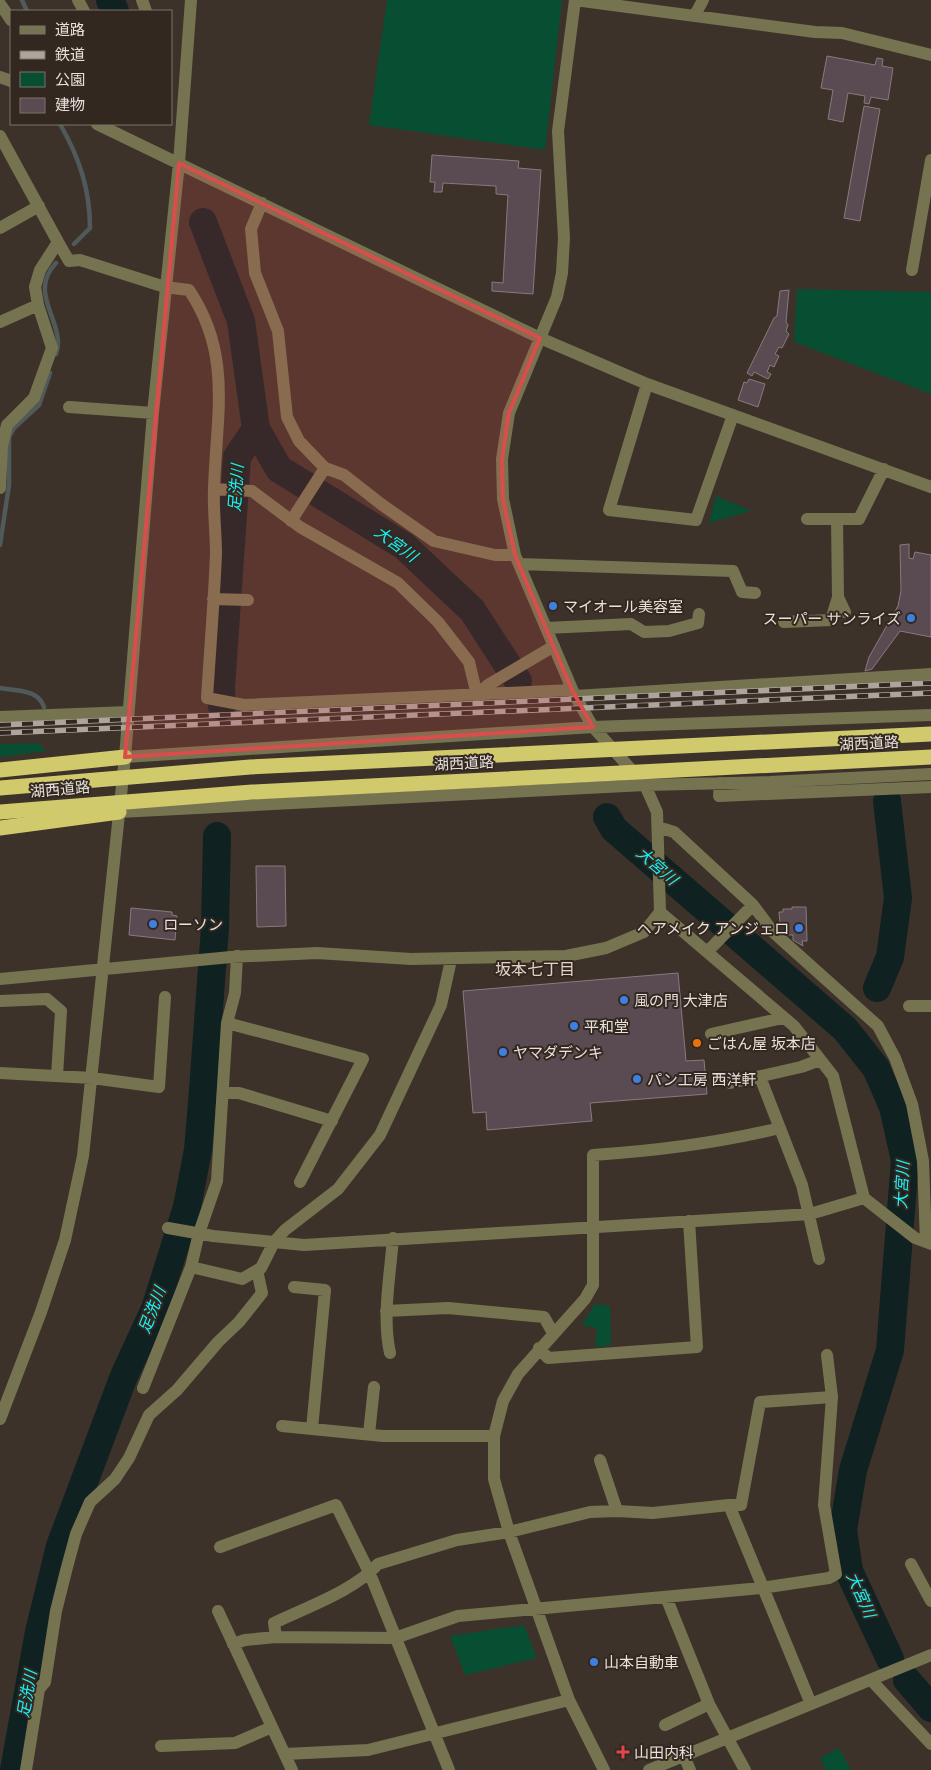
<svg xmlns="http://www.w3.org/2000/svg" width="931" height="1770" font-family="'Space Grotesk','Noto Sans JP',sans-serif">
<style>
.green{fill:#084e33}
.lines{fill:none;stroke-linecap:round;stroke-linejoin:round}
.stream{stroke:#505a5a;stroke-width:4.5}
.river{stroke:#102122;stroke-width:28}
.building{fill:#594b51;stroke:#897980}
.minor{stroke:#767450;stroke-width:12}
.highway{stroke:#d1ca6c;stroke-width:15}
.rail-casing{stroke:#ada49e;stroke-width:5.5}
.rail{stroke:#332820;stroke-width:4;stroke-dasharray:11;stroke-linecap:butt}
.highway-bridge{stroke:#d1ca6c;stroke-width:15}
.marked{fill:#d94d4c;fill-opacity:0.2;stroke:#d94d4c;stroke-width:4;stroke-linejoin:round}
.shop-dot{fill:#3f7fe0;stroke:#332820;stroke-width:2}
.food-dot{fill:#e8710a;stroke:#332820;stroke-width:2}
.health-dot{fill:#e0444e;stroke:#332820;stroke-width:2}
.labels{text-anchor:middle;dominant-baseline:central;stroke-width:4;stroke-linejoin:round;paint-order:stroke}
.poi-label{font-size:15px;fill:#e7e0db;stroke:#332820;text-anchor:start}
.street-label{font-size:15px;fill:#e7e0db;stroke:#332820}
.water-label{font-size:16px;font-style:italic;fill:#16f2f7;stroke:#332820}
.neighbourhood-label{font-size:16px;fill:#e1d2c8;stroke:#332820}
</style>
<rect width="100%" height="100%" fill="#3d322a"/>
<path class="green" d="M387,0H562L545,150L369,125Z
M797,289L931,292V394L794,342Z
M716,496L751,511L709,523Z
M38,743L47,751L0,757V744Z
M595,1304L610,1306L611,1345L595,1347L597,1328L582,1325Z
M524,1625L537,1658L465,1675L450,1636Z
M839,1748L851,1770H826L820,1758Z"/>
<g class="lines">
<path class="stream" d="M22,0L27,11
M60,124C79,157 90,189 90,228L74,244
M56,263C26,294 67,323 56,354
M0,545L9,485V437L14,428L39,405L50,373
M0,688C17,691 38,689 44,707"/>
<path class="river" d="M110,0L115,11
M203,222L241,321L256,429L237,457L221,687L222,706
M256,429L279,469L404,546L472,610L518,681
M607,817L614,829L845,1029L876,1068L893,1107L905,1160L890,1350L853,1470L843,1530L849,1571L890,1659
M877,988L890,957L898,898L887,801
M907,1680L931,1708
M14,1770L39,1632L60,1546L124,1376L155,1309L187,1207L198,1150L202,1103L215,928L217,836"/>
</g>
<path class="building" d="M827,56L875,65L877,58L883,59L882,66L893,68L888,100L871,97L869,104L864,103L865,96L848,93L843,122L828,119L833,90L821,88Z
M864,106L880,109L860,221L844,218Z
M432,155L519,161L518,168L541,170L533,294L492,291V282L503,283L508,195L496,194V186L443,183L442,192H434L435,182H430Z
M789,290L786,322L788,325L786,331L789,334L782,348L779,347L775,354L779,356L774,367L770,365L767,372L771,374L768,379L754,372L752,376L747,373L774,318L777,316L780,291Z
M749,379L765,384L758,407L738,400L744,382L747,383Z
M909,544V558L913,559L915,552L931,555V637L900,631L872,669L865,671L869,657L898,606L901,591L900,545Z
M256,866H285L286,926L257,927Z
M792,907H806L807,941H802L803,946L793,940V935H787V927H784V923H780L779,912H783V909H792Z
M131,908L172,912V915L177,916L175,940L129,935Z
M678,973L686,1061L704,1060L707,1094L590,1103L592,1121L487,1130L486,1112L473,1113L463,991Z"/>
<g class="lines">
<path class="minor" d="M78,0L84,11
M142,0L146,11
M575,0L815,32L842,33L931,55
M0,4L11,20
M695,15L703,0
M0,77L11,81
M97,124L540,338L647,384L931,487
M0,136L58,242L40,270L35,287L38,305L52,348L34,398L7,425L2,446L0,488
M262,203L251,229L255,273L278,331L287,417L299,441L325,468L344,475L381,504L434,541L495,555H515
M0,228L39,206
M58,242L69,261L80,260L165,287L189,290C233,355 216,417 214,489C213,510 216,532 216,554C214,602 210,650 207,698L244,705L572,690
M912,270L931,160
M0,322L38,305
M647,384L609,510L696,520L733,415
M69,407L153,413
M214,489L252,491L300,527L398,583L438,622L469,662L477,695L488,685L554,646
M807,519H859L884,469
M837,519L838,597L845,612
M291,521L325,468
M519,564L733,571L742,592L755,593
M213,599L248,600
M784,622L831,620L838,597
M546,628L631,624L644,632L669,631L698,623L699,614
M575,696L931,674
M0,717L128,712
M125,757L593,727L931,715
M720,783L719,796L931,787
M119,812L645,785L770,782L931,774
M658,827L674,832L753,905L773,932L878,1026L895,1058L912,1104L923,1161L926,1242
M660,912L794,1026L833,1076L864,1198L915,1238L931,1244
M707,952L753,905
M451,960L441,1005L380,1135L338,1189L285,1230L274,1242L304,1245L810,1214L864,1198
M0,979L231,957L317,953L411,959L566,956L606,948L644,932L660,912L657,812L645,785L593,727L575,696L515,555L503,499L502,459L509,413L557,297L562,273L564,238L558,131L575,0
M0,1001L47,999L61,1011L57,1076
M909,1006H931
M227,1023L363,1059L300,1182
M711,1034L783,1018
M0,1073L92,1078L159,1087L165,997
M760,1077L802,1185L819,1259
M730,1083L801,1067L820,1060
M223,1093H239L332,1121
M168,1228L213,1236L274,1242L261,1268L242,1279L191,1267
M294,1287L325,1290L312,1429
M386,1311L448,1308L544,1317L553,1333
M539,1348L548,1358L697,1347L689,1221
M390,1353C382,1316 390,1277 393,1238
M143,1388L191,1267L199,1233L217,1181L227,1023L235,993L237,956
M0,1419L41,1312L65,1240L83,1156L125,757L153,413L179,163L191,0
M282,1426L383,1436H494
M369,1434L374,1387
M600,1460L617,1511
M729,1505H741L760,1402L832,1397
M220,1547L336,1505L370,1574L449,1770
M911,1564L931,1601
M666,1597L709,1704L745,1770
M218,1611L292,1770
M276,1637L274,1623C307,1607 354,1591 378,1564L457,1540L509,1532L590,1512L617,1511L653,1513L729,1505L811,1704
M233,1644L245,1640L276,1637L395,1638L458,1616L761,1588L829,1578L836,1574L824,1505L832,1397L827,1355
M871,1680L931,1744
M665,1725L709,1704
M161,1746L235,1743L272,1727
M285,1754L368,1750L569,1700
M684,1756L690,1770
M26,1770L39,1689L45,1682L56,1611L66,1571L76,1534L90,1502L115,1479L129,1458L149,1415L177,1390L218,1342L239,1322L262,1293L257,1270
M604,1770L569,1700L509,1532L494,1479V1436L503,1401L518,1374L585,1299L593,1285V1155C656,1151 718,1143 780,1128
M649,1770L931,1655"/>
<path class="highway" d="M0,770L125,757
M0,828L119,812"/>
<g class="rail-casing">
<path id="rail" d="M0,725L931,683
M0,733L931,693"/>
</g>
<use href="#rail" class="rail"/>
<path class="highway-bridge" d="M0,788L250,767L931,734
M0,812L252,792L931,757"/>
</g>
<path class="marked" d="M179,163L540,338L509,413L502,459L503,499L515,555L572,690L593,727L125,757Z"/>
<g class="shop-dot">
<circle cx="553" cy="606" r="5"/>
<circle cx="911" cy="618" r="5"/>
<circle cx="153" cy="924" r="5"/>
<circle cx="799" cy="928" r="5"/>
<circle cx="624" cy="1000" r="5"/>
<circle cx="574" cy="1026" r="5"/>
<circle cx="503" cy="1052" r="5"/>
<circle cx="637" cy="1079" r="5"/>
<circle cx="594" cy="1662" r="5"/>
</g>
<circle class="food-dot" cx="697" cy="1043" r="5"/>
<path class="health-dot" d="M620.5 1744.5h5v5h5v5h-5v5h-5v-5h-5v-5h5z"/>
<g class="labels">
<g class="poi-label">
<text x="563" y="606">マイオール美容室</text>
<text x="901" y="618" text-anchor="end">スーパー サンライズ</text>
<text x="163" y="924">ローソン</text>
<text x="789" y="928" text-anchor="end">ヘアメイク アンジェロ</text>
<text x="634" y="1000">風の門 大津店</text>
<text x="584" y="1026">平和堂</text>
<text x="707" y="1043">ごはん屋 坂本店</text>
<text x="513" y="1052">ヤマダデンキ</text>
<text x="647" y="1079">パン工房 西洋軒</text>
<text x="604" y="1662">山本自動車</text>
<text x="634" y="1752">山田内科</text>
</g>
<g class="street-label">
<text transform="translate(869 743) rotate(-3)">湖西道路</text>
<text transform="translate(464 763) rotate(-3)">湖西道路</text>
<text transform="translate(60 789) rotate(-5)">湖西道路</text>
</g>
<g class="water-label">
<text transform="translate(236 488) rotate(-86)">足洗川</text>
<text transform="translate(396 544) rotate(36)">大宮川</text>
<text transform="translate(657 866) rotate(41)">大宮川</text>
<text transform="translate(902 1185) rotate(-87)">大宮川</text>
<text transform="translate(152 1310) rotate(-69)">足洗川</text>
<text transform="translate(861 1595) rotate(66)">大宮川</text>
<text transform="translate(27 1694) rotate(-80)">足洗川</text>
</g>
<g class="neighbourhood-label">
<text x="535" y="969">坂本七丁目</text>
</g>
</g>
<rect x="10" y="10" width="162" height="115" fill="#332820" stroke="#7b726b"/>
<rect x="20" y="26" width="25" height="8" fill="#767450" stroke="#7b726b"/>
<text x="55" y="35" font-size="15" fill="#e7e0db">道路</text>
<rect x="20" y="51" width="25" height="8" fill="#ada49e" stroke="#7b726b"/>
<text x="55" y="60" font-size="15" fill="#e7e0db">鉄道</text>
<rect x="20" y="72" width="25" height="15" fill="#084e33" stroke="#7b726b"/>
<text x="55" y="85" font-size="15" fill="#e7e0db">公園</text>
<rect x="20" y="98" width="25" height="15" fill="#594b51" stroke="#7b726b"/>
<text x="55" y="110" font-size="15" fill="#e7e0db">建物</text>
</svg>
